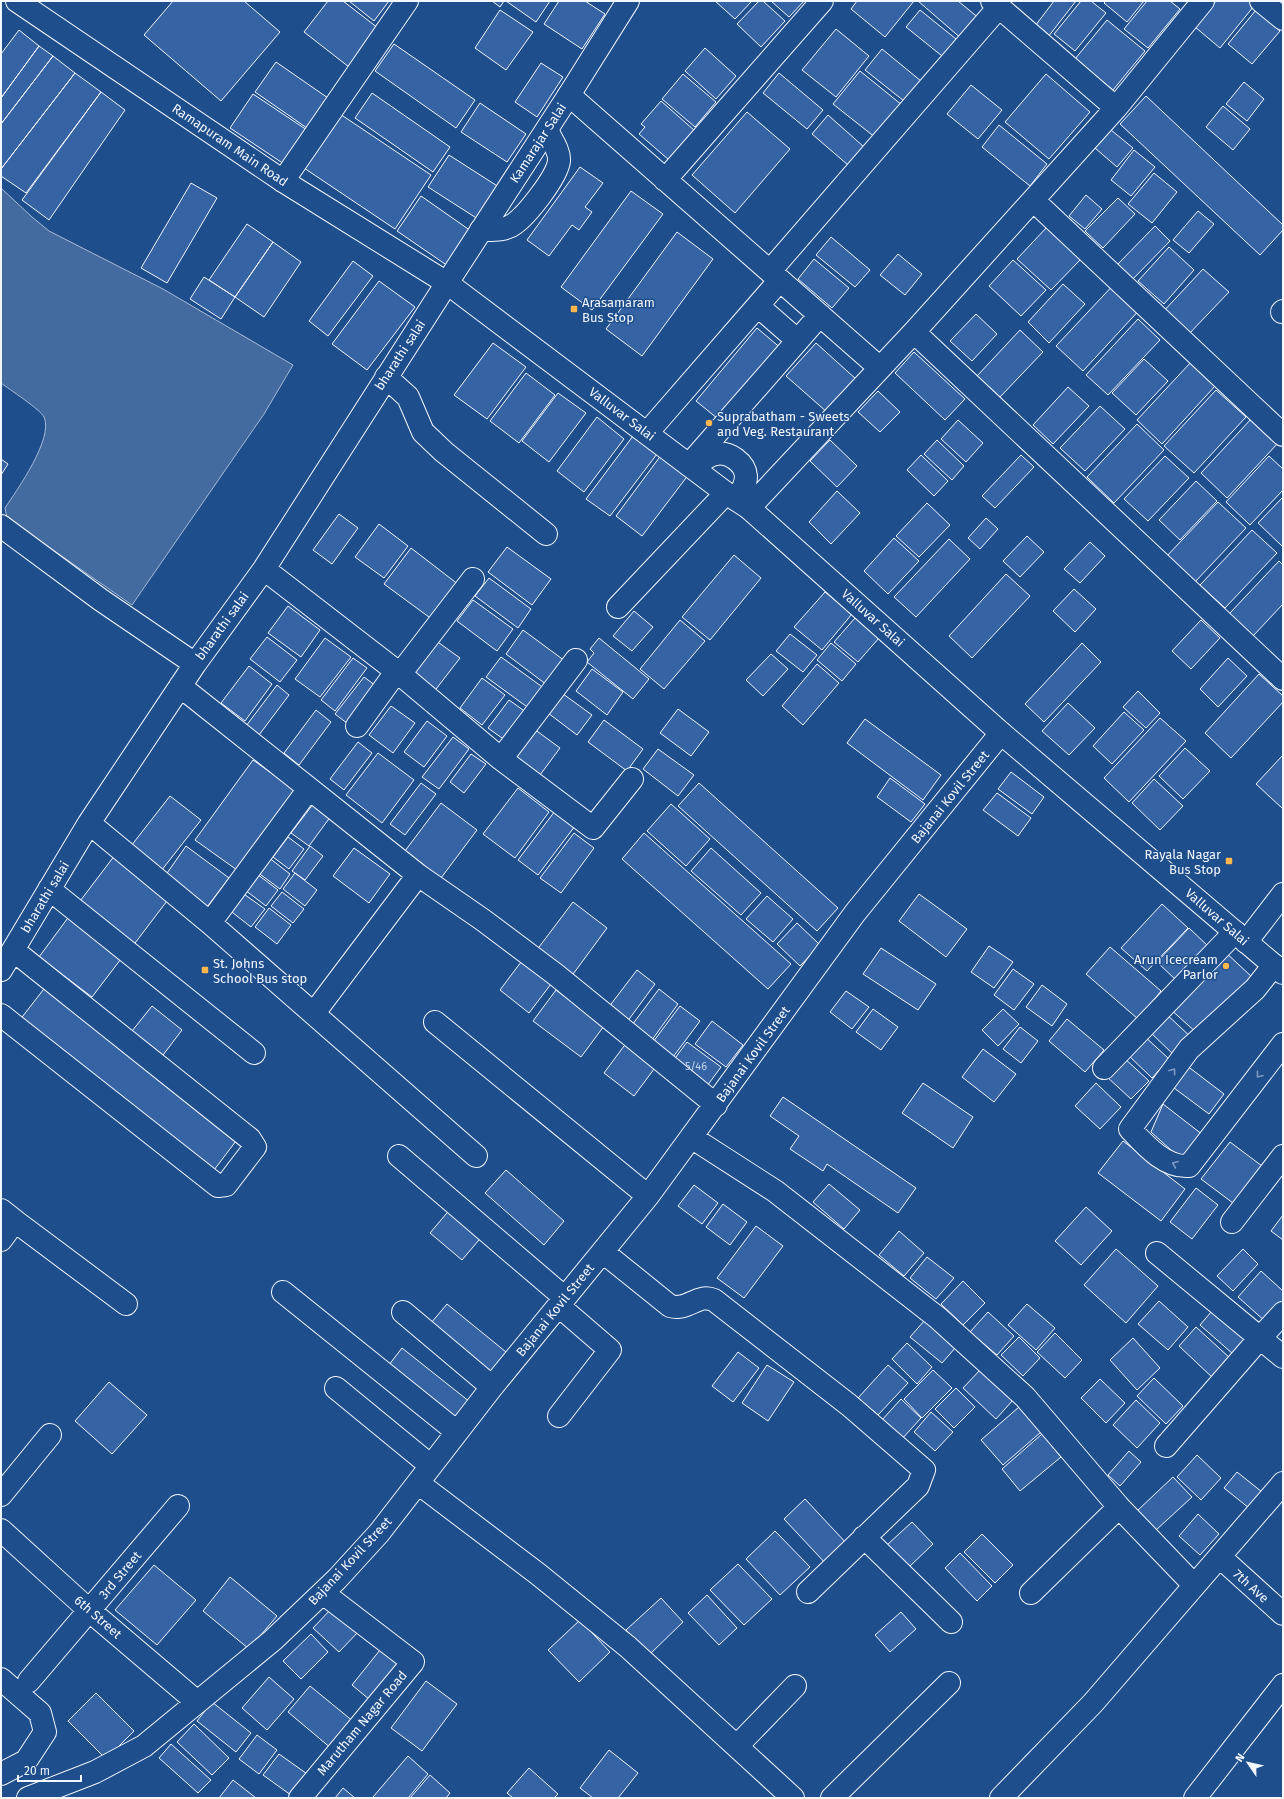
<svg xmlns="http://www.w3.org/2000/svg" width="1284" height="1799" font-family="'Fira Sans',sans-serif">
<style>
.water{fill:#446ba0;stroke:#a8bbd7}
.building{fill:#3563a3;stroke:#f2f6ff}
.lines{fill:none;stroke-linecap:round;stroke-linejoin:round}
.minor-casing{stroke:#f2f6ff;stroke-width:24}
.major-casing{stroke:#f2f6ff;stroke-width:24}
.minor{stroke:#1f4e8c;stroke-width:22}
.major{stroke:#1f4e8c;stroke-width:22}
.oneway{stroke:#7e9ac0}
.poi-dot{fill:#ffb74d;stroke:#1f4e8c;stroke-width:1.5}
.labels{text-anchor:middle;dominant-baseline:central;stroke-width:3;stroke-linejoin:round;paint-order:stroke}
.number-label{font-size:11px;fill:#c3d1e8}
.street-label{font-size:13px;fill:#f2f6ff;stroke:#1f4e8c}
.poi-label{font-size:13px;fill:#f2f6ff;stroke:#1f4e8c;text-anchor:start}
</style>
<rect width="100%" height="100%" fill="#1f4e8c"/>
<path class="water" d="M1,188L32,217L49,231L163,289L293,365L264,414L132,605L7,518L5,508C17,490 54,438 44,417C41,410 9,389 1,383Z"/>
<path class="building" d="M173,1H244L280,32L221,101L144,35Z
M328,1H343L378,28L349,67L304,32Z
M349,1H389L374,21Z
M492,1H504L500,7Z
M506,1H550L536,22Z
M559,1H585L605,14L582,49L544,24Z
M715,1H752L735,19Z
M759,1H763L785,21L761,47L737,24Z
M771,1H804L789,17Z
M857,1H914L885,37L851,9Z
M918,1H958L980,19L963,40Z
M1054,1H1076L1048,37L1035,26Z
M1081,1H1091L1106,13L1075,51L1054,34Z
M1106,1H1144L1127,22L1104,3Z
M1147,1H1170L1180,9L1148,48L1124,29Z
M1216,1H1258L1220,48L1195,27Z
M500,10L533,32L506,70L475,48Z
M920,10L961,43L947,60L906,27Z
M1256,10L1280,31L1252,64L1228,44Z
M1107,20L1145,51L1113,90L1075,59Z
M836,29L869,56L836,97L802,70Z
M19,30L39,46L1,98V54Z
M394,44L475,100L456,128L375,71Z
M39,46L53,56L1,124V98Z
M705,48L736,76L716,99L685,71Z
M882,49L921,81L904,101L865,70Z
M53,56L75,73L1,169V124Z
M276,62L328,98L307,128L255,92Z
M541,63L563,77L537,117L515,102Z
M860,71L902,105L876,138L833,104Z
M75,73L101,92L26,193L1,176V169Z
M779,73L823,110L807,129L763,93Z
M683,74L716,102L695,127L662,99Z
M1046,74L1090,112L1049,159L1005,122Z
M1244,82L1264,99L1247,121L1226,104Z
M971,85L1002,110L978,139L947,114Z
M101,92L125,110L49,220L22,200Z
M372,93L450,147L433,172L355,118Z
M253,94L307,130L284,164L230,128Z
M1146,96L1283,225V230L1260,255L1120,124Z
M661,101L695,131L669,160L639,134L645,127L641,124Z
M480,103L526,134L507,162L461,132Z
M1223,106L1250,129L1233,150L1206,127Z
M747,112L790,149L735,213L692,175Z
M340,114L431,175L395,229L304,168Z
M828,115L864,147L848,165L812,134Z
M999,125L1047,164L1030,186L982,147Z
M1111,130L1133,148L1117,167L1095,148Z
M1134,150L1155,167L1131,196L1111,180Z
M449,155L502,189L481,221L428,187Z
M580,167L603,183L585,207L592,212L579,230L572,225L549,256L527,240Z
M1154,173L1177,192L1152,223L1128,204Z
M191,183L217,198L167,283L141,268Z
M631,191L663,214L592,310L561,287Z
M1086,195L1102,209L1085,229L1069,216Z
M421,196L471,231L448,266L397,231Z
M1118,198L1135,214L1103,248L1085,231Z
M1198,211L1214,224L1189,253L1173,240Z
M247,224L273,242L235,297L209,280Z
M1155,226L1170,241L1130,282L1115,267Z
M1047,227L1081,259L1051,290L1017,259Z
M677,232L713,259L642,356L606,329Z
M831,237L870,270L855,287L816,255Z
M273,242L301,262L264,317L235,297Z
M1169,247L1194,270L1164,304L1138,281Z
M898,254L922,274L905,295L880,275Z
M814,259L849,288L832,308L798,279Z
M1013,260L1046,290L1021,316L989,286Z
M353,261L373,276L328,336L309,321Z
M1203,269L1229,292L1186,337L1161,314Z
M204,277L235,297L221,319L190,299Z
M1118,280L1144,305L1083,371L1056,346Z
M379,281L415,307L367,370L332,344Z
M1063,284L1085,304L1049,343L1028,322Z
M976,314L997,334L972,361L950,341Z
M1138,319L1160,340L1108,395L1086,375Z
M757,328L783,350L723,423L696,401Z
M1020,330L1043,352L1000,397L977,376Z
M493,343L526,367L487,419L454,395Z
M816,343L857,380L828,413L786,376Z
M914,352L965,399L945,420L895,373Z
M1144,359L1168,381L1136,415L1112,393Z
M1192,361L1216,385L1162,444L1137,420Z
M526,373L555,395L519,443L490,421Z
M1068,387L1089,406L1053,444L1033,425Z
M1216,390L1246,417L1194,473L1164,446Z
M878,391L900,412L880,432L858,412Z
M558,393L586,413L549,462L522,441Z
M1100,406L1125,429L1085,471L1060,448Z
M597,417L624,439L584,492L557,471Z
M1252,418L1278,443L1227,498L1201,473Z
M958,420L983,443L966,462L941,439Z
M1137,424L1164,450L1114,503L1087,477Z
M633,436L657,454L610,516L586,499Z
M830,440L857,466L837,487L810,461Z
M937,440L964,466L952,480L924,454Z
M662,454L689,474L642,536L616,516Z
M921,455L948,481L934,496L907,470Z
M1021,455L1034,467L995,508L982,496Z
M1165,456L1189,478L1148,521L1124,499Z
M1269,456L1283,469V490L1250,525L1226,502Z
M1,459L8,464L1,475Z
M1196,481L1217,501L1180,540L1159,520Z
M837,491L860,513L831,544L809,522Z
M1283,497V547L1258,523Z
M1218,502L1246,528L1193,584L1165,558Z
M927,503L950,525L919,557L896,536Z
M339,514L358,528L332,564L313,550Z
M986,518L998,529L980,549L968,538Z
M379,524L408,546L384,578L355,557Z
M1252,530L1277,553L1225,608L1200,585Z
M1027,536L1044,552L1020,577L1003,561Z
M894,538L919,561L888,594L864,571Z
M949,539L970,559L916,617L894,597Z
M1090,542L1105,556L1080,583L1064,569Z
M507,547L551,579L532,605L488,572Z
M411,548L459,585L433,620L384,584Z
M734,555L761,578L710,640L682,617Z
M1279,561L1283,565V604L1253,636L1229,614Z
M1006,574L1030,596L972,658L949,636Z
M489,578L531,609L518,628L475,596Z
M1074,589L1096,609L1075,632L1053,611Z
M825,592L852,614L822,650L794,627Z
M473,600L513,629L497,651L457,621Z
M288,606L320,630L301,657L268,633Z
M634,611L653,627L632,651L613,636Z
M855,618L879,638L858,662L834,642Z
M680,620L705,641L664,689L640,669Z
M1201,620L1220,638L1191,669L1172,651Z
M523,630L565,661L547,685L506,654Z
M790,634L817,655L803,672L776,651Z
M267,637L297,660L280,682L250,659Z
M325,638L351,657L320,697L295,679Z
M599,638L649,679L633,699L587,662L594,653L590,649Z
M435,640L460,658L433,693L409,675Z
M831,643L856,664L842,681L817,660Z
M1082,643L1101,662L1044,722L1025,704Z
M771,654L788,669L763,696L746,680Z
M501,657L545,689L530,709L486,677Z
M353,658L367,668L335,711L321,700Z
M1228,658L1247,676L1218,707L1200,689Z
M817,664L839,683L803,725L782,706Z
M249,666L272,684L245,721L221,703Z
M592,669L623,692L607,715L576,691Z
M1259,674L1283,696V702L1231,758L1205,733Z
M364,677L380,689L352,727L335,714Z
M482,678L505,695L482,725L460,708Z
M277,685L289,695L259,735L246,726Z
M559,691L592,715L577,735L544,710Z
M1138,691L1160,713L1146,728L1123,707Z
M509,700L530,715L509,743L488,728Z
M1068,703L1095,728L1069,755L1042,731Z
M391,706L415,723L393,753L369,735Z
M678,709L709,732L691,756L660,733Z
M316,710L331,722L299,765L284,753Z
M1124,712L1144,730L1112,764L1093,746Z
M1160,718L1186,741L1129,802L1104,778Z
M865,719L941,775L923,800L847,743Z
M604,720L643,749L627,771L588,742Z
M427,721L447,736L424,767L404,752Z
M534,729L560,748L540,775L514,756Z
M453,737L469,749L439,789L422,777Z
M358,742L372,753L344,790L330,779Z
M1185,748L1210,771L1183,799L1159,776Z
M658,749L694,775L678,796L643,769Z
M378,753L414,780L382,823L346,795Z
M471,754L486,764L464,793L450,782Z
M1283,755V809L1256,784Z
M253,760L295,790L237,870L195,840Z
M1011,772L1044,797L1032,814L998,789Z
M890,778L925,804L911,822L877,797Z
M1154,779L1183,806L1160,830L1132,803Z
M421,783L436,794L405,835L390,824Z
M699,783L838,908L817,931L678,806Z
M518,788L549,812L515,858L483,834Z
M997,793L1031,818L1018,836L983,810Z
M170,796L201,820L161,871L131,846Z
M314,803L331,816L309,846L291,833Z
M441,803L477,830L441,878L405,851Z
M671,804L710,839L686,866L647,831Z
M555,811L575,826L538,875L518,860Z
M574,833L594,848L561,893L540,878Z
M644,833L791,964L768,989L622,859Z
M288,837L304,849L289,869L273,857Z
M186,846L229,878L207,907L165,876Z
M310,846L323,856L305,880L292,871Z
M354,848L390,874L369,903L333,876Z
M711,848L761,893L741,915L691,871Z
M115,855L170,897L129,951L74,909Z
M268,857L290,874L280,889L257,872Z
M295,873L317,890L305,906L283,889Z
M257,874L278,890L266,906L245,890Z
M241,892L265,909L251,927L228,909Z
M282,892L304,909L293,923L271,906Z
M919,894L967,929L946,957L899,921Z
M767,896L793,919L773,942L746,919Z
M573,902L607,928L568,981L533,955Z
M1162,904L1188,928L1147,971L1121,948Z
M269,908L291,925L277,944L255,927Z
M73,911L127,951L92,997L39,957Z
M797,923L820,945L800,966L777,944Z
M1189,928L1209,947L1177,981L1157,962Z
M989,946L1013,962L994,988L971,972Z
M1110,947L1161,991L1138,1019L1086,974Z
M881,948L936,984L918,1010L863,974Z
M1223,950L1252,977L1198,1034L1169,1008Z
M524,958L554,980L529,1013L500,990Z
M1013,969L1034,984L1014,1010L994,995Z
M637,970L655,984L624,1026L605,1012Z
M47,985L239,1137L211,1174L19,1021Z
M1042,985L1067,1004L1052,1026L1026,1007Z
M659,989L678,1004L649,1044L629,1029Z
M556,990L604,1026L581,1057L533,1021Z
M846,991L869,1007L852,1029L830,1012Z
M152,1006L182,1030L163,1055L132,1031Z
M680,1006L700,1021L670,1061L650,1046Z
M873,1009L898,1027L881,1050L856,1032Z
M1003,1009L1019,1024L998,1046L982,1030Z
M1164,1012L1193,1039L1176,1057L1148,1030Z
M1067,1019L1104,1050L1085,1072L1049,1041Z
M712,1021L743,1045L726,1067L695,1044Z
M1020,1027L1038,1041L1021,1063L1003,1049Z
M1142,1034L1169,1059L1152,1078L1125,1052Z
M627,1042L657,1065L634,1096L604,1073Z
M687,1042L721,1067L704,1090L670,1065Z
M983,1049L1016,1074L994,1102L962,1077Z
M1123,1057L1149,1081L1131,1099L1106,1076Z
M1182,1062L1224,1094L1209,1114L1166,1082Z
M923,1083L973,1117L953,1148L902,1113Z
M1096,1083L1121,1107L1100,1129L1075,1106Z
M783,1097L916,1188L898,1213L827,1164L823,1171L790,1149L799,1136L770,1116Z
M1163,1104L1203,1135L1184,1158L1171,1150L1151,1132Z
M1123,1141L1185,1189L1161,1221L1098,1173Z
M1230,1142L1262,1166L1233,1203L1201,1179Z
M506,1170L564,1221L544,1245L485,1193Z
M829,1184L860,1210L844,1229L813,1202Z
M694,1185L718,1203L702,1224L678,1206Z
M1196,1188L1218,1205L1192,1239L1170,1222Z
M723,1204L747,1222L730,1245L706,1227Z
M452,1207L484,1234L462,1260L430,1233Z
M1086,1207L1112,1231L1081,1265L1055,1241Z
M1283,1215V1240L1271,1231Z
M756,1226L783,1246L744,1298L717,1278Z
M899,1231L924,1253L904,1276L879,1255Z
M1116,1249L1158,1286L1126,1323L1084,1285Z
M1243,1249L1258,1264L1233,1291L1217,1276Z
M927,1257L954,1278L936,1299L910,1278Z
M1261,1271L1283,1291V1303L1266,1322L1238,1297Z
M963,1281L985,1303L963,1325L941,1304Z
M1159,1301L1188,1327L1168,1350L1138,1324Z
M447,1304L506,1352L486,1377L426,1329Z
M1027,1304L1055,1328L1036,1350L1008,1325Z
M1217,1305L1250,1333L1233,1354L1200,1325Z
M988,1312L1014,1336L997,1355L970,1332Z
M925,1320L956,1347L942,1363L910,1337Z
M1196,1327L1231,1359L1214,1379L1179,1346Z
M1055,1333L1082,1360L1065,1378L1037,1352Z
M1019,1337L1040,1358L1023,1376L1001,1355Z
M1133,1338L1160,1368L1137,1390L1110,1360Z
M907,1343L932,1367L917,1384L892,1359Z
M402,1348L470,1402L453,1424L385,1370Z
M738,1352L759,1368L733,1402L712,1386Z
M767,1365L794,1382L768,1421L742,1403Z
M888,1365L908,1383L878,1415L858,1398Z
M981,1369L1013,1400L996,1419L963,1388Z
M933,1370L952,1388L922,1418L904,1399Z
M1154,1378L1183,1406L1166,1424L1137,1396Z
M1100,1379L1125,1403L1106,1423L1081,1398Z
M109,1382L147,1415L112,1454L75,1421Z
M956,1388L975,1407L954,1428L935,1409Z
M901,1399L921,1418L901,1440L881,1421Z
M1136,1400L1160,1423L1137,1448L1113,1425Z
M1019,1407L1041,1432L1003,1465L981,1440Z
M931,1412L953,1432L935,1451L914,1432Z
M1042,1434L1061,1457L1020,1491L1002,1469Z
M1129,1451L1141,1462L1120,1486L1108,1475Z
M1197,1455L1221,1478L1201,1500L1177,1477Z
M1237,1472L1262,1492L1249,1508L1224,1488Z
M1173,1477L1192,1497L1155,1531L1137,1511Z
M805,1499L849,1546L828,1566L784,1519Z
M1198,1514L1219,1534L1200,1555L1179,1536Z
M912,1522L933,1544L908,1568L887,1545Z
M775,1531L810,1567L780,1595L746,1559Z
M982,1534L1013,1565L995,1583L964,1552Z
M960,1553L992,1586L977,1601L945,1568Z
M738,1564L772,1599L744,1625L710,1590Z
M154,1565L196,1600L157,1645L115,1610Z
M230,1577L277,1616L249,1649L203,1611Z
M707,1595L737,1628L719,1645L688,1613Z
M661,1598L683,1622L649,1655L626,1630Z
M333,1607L359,1631L339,1652L313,1628Z
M901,1612L916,1629L890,1652L875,1635Z
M580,1620L610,1652L579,1682L548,1650Z
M311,1634L328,1652L301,1679L283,1661Z
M380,1650L399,1665L370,1700L352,1685Z
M269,1677L294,1699L267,1730L242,1708Z
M426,1681L457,1704L422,1751L391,1728Z
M310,1686L354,1722L332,1749L288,1712Z
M96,1693L134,1731L106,1759L68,1721Z
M212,1702L251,1733L236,1752L197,1721Z
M194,1724L229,1758L212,1775L177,1742Z
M257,1735L277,1750L259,1774L239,1759Z
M171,1744L211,1780L198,1793L159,1758Z
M609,1750L638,1773L618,1798H593L580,1788Z
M279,1754L310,1776L295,1798L263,1775Z
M408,1756L428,1774L408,1798H375L373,1797Z
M529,1768L558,1794L554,1798H513L507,1793Z
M430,1775L450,1793L446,1798H410Z
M233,1780L256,1798H219Z
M343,1788L355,1798H335Z"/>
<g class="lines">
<g class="minor-casing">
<path id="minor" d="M992,1L1116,108
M1261,1L1283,19
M569,95L880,368
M665,180L822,1
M283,181L407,1
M1033,200L1283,435
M481,230C492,230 505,231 514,224C527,215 557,177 559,161C560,151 551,139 547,130
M770,271L999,7
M758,306L797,340
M1282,312L1283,311
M914,332L1283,679
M386,377L408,397L423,432L444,452L546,534
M647,433L780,280
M689,465L820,315
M694,467C700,462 708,455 716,454C729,451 745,463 746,476C746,485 741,493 737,500
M749,508L914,332L1116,108L1203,1
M1,526L101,600L195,664
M264,569L400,674L501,759L593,828L632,779
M618,607L726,493
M400,674L473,579
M180,686L418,875L483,920L555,974L716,1105
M357,726L396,672
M501,759L576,660
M89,823L210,923L476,1156
M49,889L254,1053
M210,923L308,790
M1246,942L1283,894
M1274,965L1255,989L1189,1049L1130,1129C1145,1145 1165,1168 1189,1166L1283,1044
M1,970L89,823L195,664L264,569L447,283
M314,1013L418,875
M1,1015L218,1186L226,1185L255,1147L250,1139L13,950
M435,1022L648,1196
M1104,1068L1235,932
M691,1137L775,1191L938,1318L1025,1397L1119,1507L1194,1585
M399,1156L565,1298
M1,1210L15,1221L1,1240
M15,1221L126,1304
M1232,1222L1283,1156
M603,1252L670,1306C689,1311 697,1293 714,1300L849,1405L924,1470L918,1486L808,1592
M1157,1253L1283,1357
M283,1292L457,1432
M559,1306L610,1350L559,1416
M403,1312L492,1387
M336,1388L431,1466
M1166,1446L1260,1338L1283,1313
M418,1483L538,1574L628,1647L793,1798
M1,1495L50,1435
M1,1530L90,1611L197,1702
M864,1537L951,1622
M1220,1557L1283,1614
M1031,1593L1119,1507
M1,1679L40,1713L45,1732L26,1761L1,1774
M29,1681L178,1506
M737,1746L795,1686
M28,1798L95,1772L144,1746L273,1640L337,1579L379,1533L492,1387L648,1196L855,913L1001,733
M300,1798L413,1662L323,1593
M832,1798L949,1683
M1001,1798L1093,1703L1283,1483
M1195,1798L1283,1685"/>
</g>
<g class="major-casing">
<path id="major" d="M17,1L283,181L447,283L726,493L749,508L1001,733L1283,973
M447,283L569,95L628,1"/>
</g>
<use href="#minor" class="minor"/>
<use href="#major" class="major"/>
</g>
<defs><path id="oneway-chevron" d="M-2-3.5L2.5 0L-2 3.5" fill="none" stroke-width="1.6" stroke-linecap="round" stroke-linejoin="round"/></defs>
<g class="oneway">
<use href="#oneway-chevron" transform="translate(1173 1071) rotate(-54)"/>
<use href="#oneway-chevron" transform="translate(1259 1075) rotate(128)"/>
<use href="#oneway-chevron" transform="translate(1175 1164) rotate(-158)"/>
</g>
<g class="poi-dot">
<rect x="570" y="305" width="8" height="8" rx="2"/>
<circle cx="709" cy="423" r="4"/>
<rect x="1225" y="857" width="8" height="8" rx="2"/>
<circle cx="1226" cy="966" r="4"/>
<rect x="201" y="966" width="8" height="8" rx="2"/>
</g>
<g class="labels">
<g class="number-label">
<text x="696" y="1066">5/46</text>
</g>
<g class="street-label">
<text transform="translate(538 143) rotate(-57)">Kamarajar Salai</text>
<text transform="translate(230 145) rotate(34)">Ramapuram Main Road</text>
<text transform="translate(400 355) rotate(-57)">bharathi salai</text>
<text transform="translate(622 414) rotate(37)">Valluvar Salai</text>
<text transform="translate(873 618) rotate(42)">Valluvar Salai</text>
<text transform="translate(222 626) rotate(-54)">bharathi salai</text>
<text transform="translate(950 797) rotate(-51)">Bajanai Kovil Street</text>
<text transform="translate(45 897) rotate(-59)">bharathi salai</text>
<text transform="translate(1217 917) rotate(41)">Valluvar Salai</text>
<text transform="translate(753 1054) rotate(-54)">Bajanai Kovil Street</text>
<text transform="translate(555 1310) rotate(-51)">Bajanai Kovil Street</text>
<text transform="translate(350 1561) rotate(-47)">Bajanai Kovil Street</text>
<text transform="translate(120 1575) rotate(-50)">3rd Street</text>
<text transform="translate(1251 1586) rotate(42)">7th Ave</text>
<text transform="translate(98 1617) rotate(41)">6th Street</text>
<text transform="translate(362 1723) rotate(-50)">Marutham Nagar Road</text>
</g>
<g class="poi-label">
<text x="582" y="302">Arasamaram<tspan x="582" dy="15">Bus Stop</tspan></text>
<text x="717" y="416">Suprabatham - Sweets<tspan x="717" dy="15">and Veg. Restaurant</tspan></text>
<text x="1221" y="854" text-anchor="end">Rayala Nagar<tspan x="1221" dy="15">Bus Stop</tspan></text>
<text x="1218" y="959" text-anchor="end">Arun Icecream<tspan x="1218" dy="15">Parlor</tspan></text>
<text x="213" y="963">St. Johns<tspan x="213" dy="15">School Bus stop</tspan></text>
</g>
</g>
<rect width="1284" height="1799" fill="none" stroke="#f2f6ff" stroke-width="4"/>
<g transform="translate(1248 1763) rotate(304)" stroke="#1f4e8c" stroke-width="3" paint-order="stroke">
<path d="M0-3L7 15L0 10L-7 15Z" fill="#f2f6ff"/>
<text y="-6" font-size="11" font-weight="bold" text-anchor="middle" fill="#f2f6ff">N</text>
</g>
<path d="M18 1775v6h63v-6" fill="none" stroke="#f2f6ff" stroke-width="2"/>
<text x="24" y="1775" font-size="12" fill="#f2f6ff" stroke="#1f4e8c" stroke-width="3" paint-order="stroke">20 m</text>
</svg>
